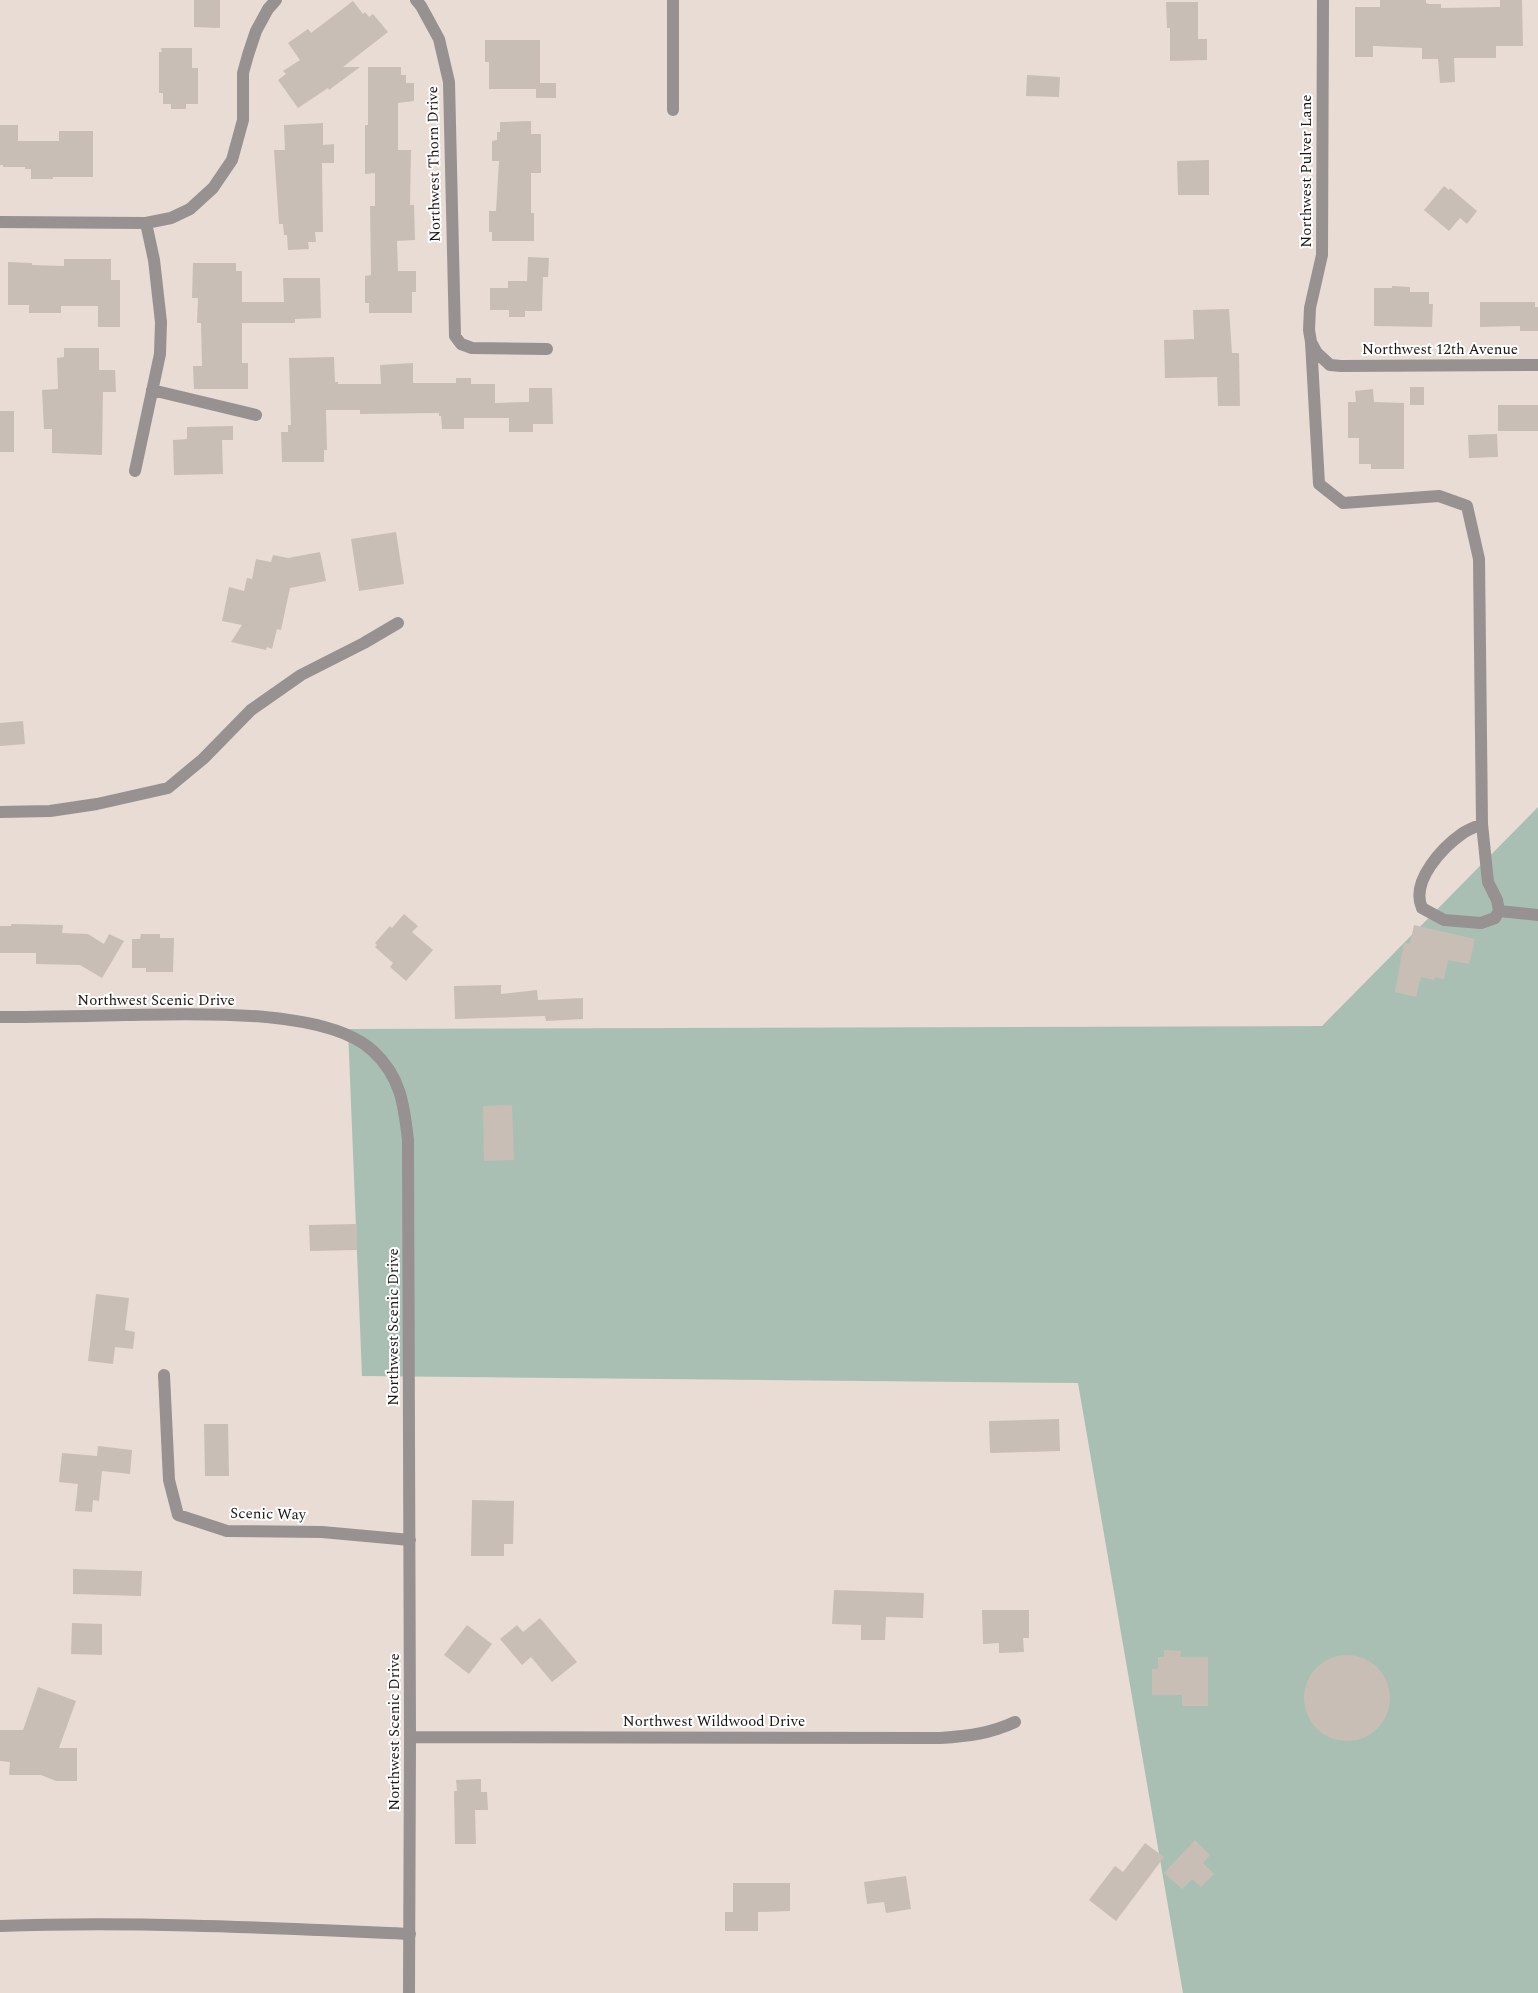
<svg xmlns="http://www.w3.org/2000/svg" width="1538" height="1993" font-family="Spectral,serif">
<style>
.green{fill:#aabfb3}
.building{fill:#c9beb6}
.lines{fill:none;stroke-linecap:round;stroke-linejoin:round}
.minor{stroke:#979191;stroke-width:12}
.labels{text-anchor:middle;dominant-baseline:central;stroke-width:4;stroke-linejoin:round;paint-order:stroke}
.street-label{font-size:15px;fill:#1a1513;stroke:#fff}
</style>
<rect width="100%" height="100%" fill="#e8dcd5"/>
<path class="green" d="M1538,807V1993H1183L1078,1383L362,1376L348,1029L1322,1026Z"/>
<path class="building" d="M194,0H220V28L194,27Z
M1380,0H1426V3L1429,4H1441V8L1500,7V0H1522L1523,46H1496V58H1454L1455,82L1440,83L1438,59H1422V48L1373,46V57H1355V7H1380Z
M353,1L363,14L365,12L369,17L373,14L388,32L343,67H360L329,90L328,88L298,108L278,80L286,74L283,71L300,60L288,43L308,29L311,33Z
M1166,2H1198V39H1207V60L1170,61V28H1167Z
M485,40H540V83H556V98H536V89H489V62H485Z
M161,48H192V68H198V104H186V109H171V104H163V93H159V52H162Z
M368,67H401V75H406V83H414V101L398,103V150H411L410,205H414L415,240L397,241L398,271H416V292H412V313H369V303H365V276L371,275L370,206H375V173L365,174V125H368Z
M1027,75L1060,77L1059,97L1026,96Z
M531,121V134H541V173H531V213H534V241H492V232H489V211H496L499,161H492V141L497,140V132H500V122Z
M323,123V145L334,144V163H322L323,232H315L316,242H308L309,249L288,250L287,235H284L283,224H279L274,150H285L284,125Z
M0,125H18V141H59V131H93V177H53V179H31V169H25V167H3V165H0Z
M1209,160V195H1178L1177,161Z
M1444,186L1449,190L1450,188L1477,211L1467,224L1460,218L1449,231L1424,210Z
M528,257L549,258L548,277H543L542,311H525V317H509V310H490V288H508V281H527Z
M64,259H111V280H120V327H98V306H61V313H29V305H8V262L32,263V265L64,266Z
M193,263H236V271H242V302H284L283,278H320L321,318L295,319V323H242V363H248V389H194L193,366H202L201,323H197L198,298H192Z
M1392,286L1410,287V292H1429V304H1433L1432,327L1374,326V288H1392Z
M1480,302H1535V307H1538V331H1520V326L1480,327Z
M1229,309L1232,353H1239L1240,406H1218L1217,377L1165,378L1164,340L1194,339L1193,310Z
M64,348H99V370H115L116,392H103L102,455L52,453V429H44L42,390L58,389L57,358L64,357Z
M334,357L335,382H338V384H381L380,365L413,363V383H456V378H471V384H495V403L529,402V388H552L553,424H533V432H509V418H464V429H442L441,416H439V413L360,414V410H326L327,450H324V462H282L281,432H288V425H291L289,358Z
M1410,387H1424V405H1410Z
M1373,389L1374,402L1404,403V469H1371V464H1359V438H1348V402H1356L1355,391Z
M1498,405H1538V431H1498Z
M0,411H14V452H0Z
M233,426V440H222L223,474L174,475L173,440L187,439V427Z
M1497,434L1498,457L1469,458L1468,435Z
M396,532L404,584L359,591L351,539Z
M320,552L326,581L290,588L281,630L277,629L272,649L267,647L266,650L231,642L242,625L222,621L229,587L244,591L247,578L252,579L256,559L271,562L273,555L288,558Z
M23,721L25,744L0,746V723Z
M404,914L418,926L412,932L433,950L406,981L390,967L393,963L375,947L377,945L375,943L390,926L392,928Z
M11,924L63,925L62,933L88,934L104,944L109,934L124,941L102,978L80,965L36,964V953H0V926H11Z
M1414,925L1475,939L1469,964L1448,960L1444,979L1435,977L1434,980L1421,977L1416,997L1395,992L1404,943L1410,944Z
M141,934H160V938H174L173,972H146V968H132V939H140Z
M501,985V994L537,990L538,1000L583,998V1019L546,1021L545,1016L455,1019L454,986Z
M512,1105L514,1160L484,1161L483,1106Z
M357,1224V1250L310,1251L309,1225Z
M96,1294L129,1298L125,1330L135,1332L133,1349L115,1347L113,1364L88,1361Z
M1059,1419L1060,1451L990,1453L989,1421Z
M204,1424H228L229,1476H205Z
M98,1446L132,1450L130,1474L102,1471L99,1501L93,1500L92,1512L75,1511L78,1484L59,1482L62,1453L97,1456Z
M472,1500L514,1501L513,1544H504V1556H471Z
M73,1569L142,1571L141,1596L73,1594Z
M834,1590L924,1593L923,1618L886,1617L885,1640H861V1625L832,1624Z
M982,1610H1029V1638H1023L1024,1652L999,1653V1643L983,1644Z
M540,1618L577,1662L552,1682L531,1657L522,1665L500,1639L517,1625L523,1632Z
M72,1623L102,1624V1655L71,1654Z
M467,1625L492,1644L469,1674L444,1655Z
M1164,1650L1181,1651L1180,1657H1208V1706H1182V1695H1152V1669H1158V1657H1164Z
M1304 1698a43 43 0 1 1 86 0a43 43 0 1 1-86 0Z
M38,1687L76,1701L59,1748H77V1781H56L41,1775H9L10,1762L0,1761V1730H23Z
M481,1779V1792H487L488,1810H475L476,1844H455L454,1791H457L456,1780Z
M1195,1840L1210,1855L1203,1863L1214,1874L1201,1887L1192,1879L1182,1889L1164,1873Z
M1145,1843L1164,1857L1116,1921L1089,1900L1115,1866L1123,1872Z
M906,1876L911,1909L886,1913L884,1902L867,1904L864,1882Z
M733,1883H790V1911L758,1912V1931H725V1912H733Z"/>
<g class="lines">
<path class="minor" d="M416,0L421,6L439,39L449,82L455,336L461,344L472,348L547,349
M673,0V110
M1323,0L1322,255L1310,308L1309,330L1311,342L1317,353L1330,365L1341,366L1538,365
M0,222L146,223L171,218L190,209L213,188L232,160L243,120V73L248,55L256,31L268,9L276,0
M1311,342L1319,484L1343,503L1439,496L1467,506L1479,559L1482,824L1488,882L1497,900L1499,911L1495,918L1481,923L1444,920L1422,908C1410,881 1443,847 1463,833C1469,829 1476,827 1482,824
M152,390L256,415
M135,471L160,354L161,322L154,260L146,223
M0,812L50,811L97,804L168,788L203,759L251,710L301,675L364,643L398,623
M1499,911L1538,915
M0,1017C42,1017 84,1016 125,1015C188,1014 326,1007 373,1051C401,1077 404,1105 408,1140L410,1737L409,1993
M164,1375L169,1480L178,1515L227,1531L322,1532L410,1540
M410,1737L940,1738C968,1736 989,1734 1015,1722
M0,1926C137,1921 273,1928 410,1934"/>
</g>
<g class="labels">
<g class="street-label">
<text transform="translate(434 164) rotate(-91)">Northwest Thorn Drive</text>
<text transform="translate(1306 171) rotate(-90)">Northwest Pulver Lane</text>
<text x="1440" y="349">Northwest 12th Avenue</text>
<text x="156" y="1000">Northwest Scenic Drive</text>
<text transform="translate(393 1327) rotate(-90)">Northwest Scenic Drive</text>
<text transform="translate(268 1514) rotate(1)">Scenic Way</text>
<text x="714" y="1721">Northwest Wildwood Drive</text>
<text transform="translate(394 1732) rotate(-90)">Northwest Scenic Drive</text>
</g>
</g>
</svg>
